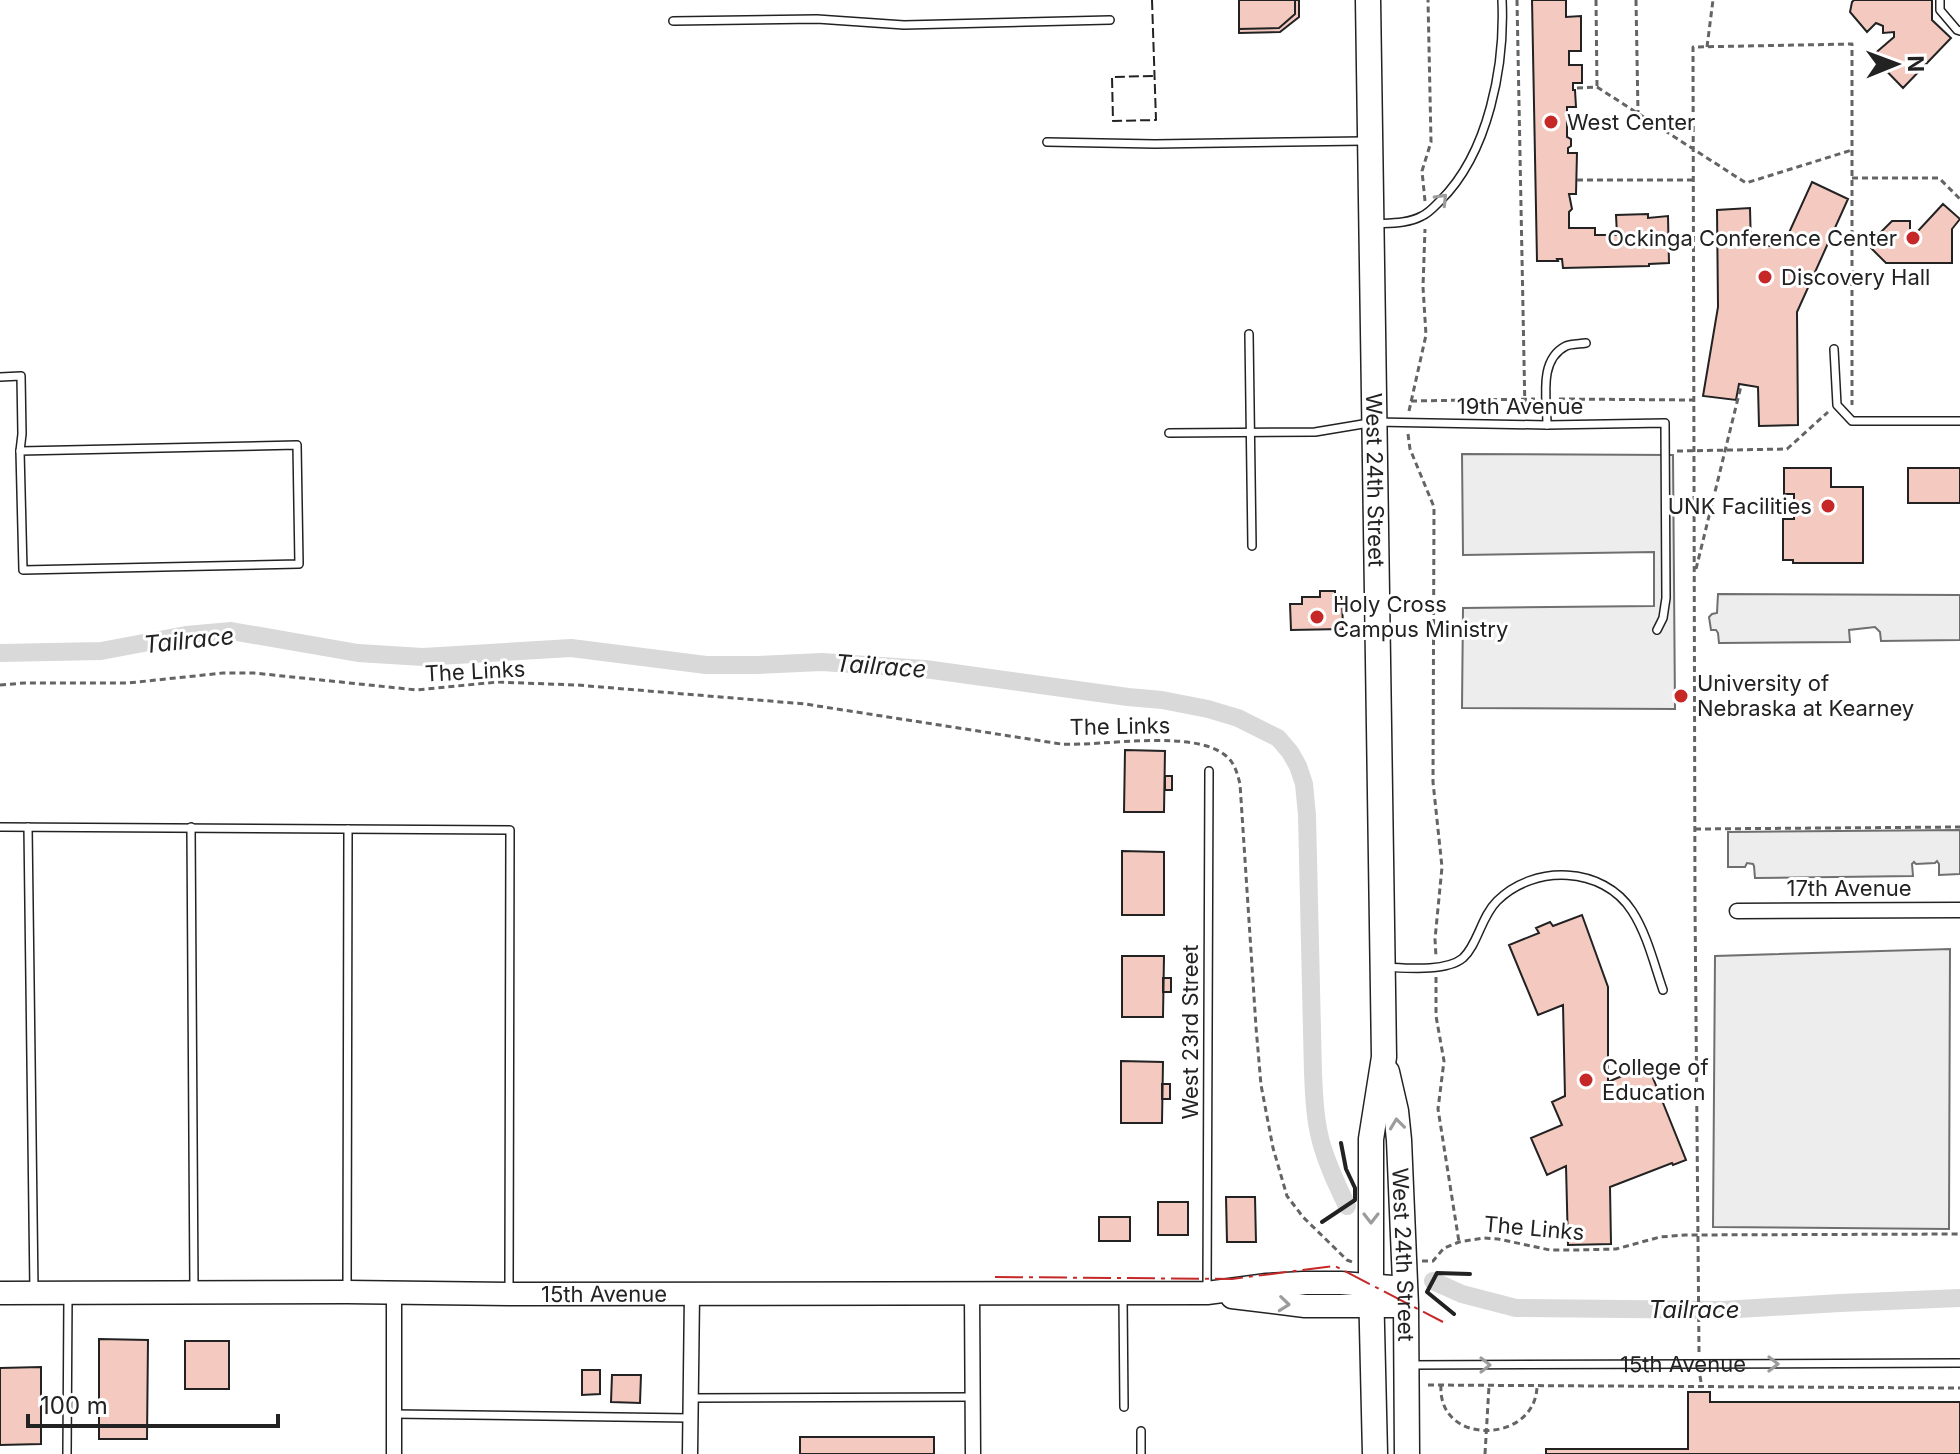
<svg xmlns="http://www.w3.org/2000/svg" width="1960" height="1454" font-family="Inter,sans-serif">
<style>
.parking{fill:#ededed;stroke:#6f6f6f;stroke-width:2}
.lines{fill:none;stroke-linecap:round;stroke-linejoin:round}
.canal{stroke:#d9d9d9;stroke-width:18}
.building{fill:#f3c9c0;stroke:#222;stroke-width:2}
.lane-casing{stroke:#222;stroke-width:10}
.street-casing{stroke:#222;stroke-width:17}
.secondary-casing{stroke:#222;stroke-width:25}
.primary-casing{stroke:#222;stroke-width:27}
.path{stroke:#646464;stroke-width:3;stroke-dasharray:6 4;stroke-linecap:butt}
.lane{stroke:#fff;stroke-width:7}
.street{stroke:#fff;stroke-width:14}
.secondary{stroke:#fff;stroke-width:22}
.primary{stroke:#fff;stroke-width:24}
.fence{stroke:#222;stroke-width:2;stroke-dasharray:10 4;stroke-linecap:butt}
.wall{stroke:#222;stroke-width:4}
.power{stroke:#c62828;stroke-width:2;stroke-dasharray:28 6 4 6;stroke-linecap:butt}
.oneway{stroke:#9c9c9c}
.poi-dot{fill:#c62828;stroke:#fff;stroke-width:3}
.labels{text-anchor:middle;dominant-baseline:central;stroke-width:6;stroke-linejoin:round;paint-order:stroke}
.poi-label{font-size:22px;fill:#222;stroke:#fff;text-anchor:start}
.street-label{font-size:22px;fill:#222;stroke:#fff}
.water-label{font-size:24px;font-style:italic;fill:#222;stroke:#fff}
</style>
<rect width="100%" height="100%" fill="#fff"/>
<path class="parking" d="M1462,454L1673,455L1675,709L1462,708L1463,608L1654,606V552L1463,555Z
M1718,594L1960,595V640L1881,641L1880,632L1875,627L1849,630L1850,642L1719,643L1718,633L1716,630H1711L1709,617L1712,614L1717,613Z
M1960,830V874L1939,875V864L1937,861L1935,863L1916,864L1914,862L1912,864L1913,876L1755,878L1754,866L1753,864L1747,863L1745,867H1728V832Z
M1950,949L1949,1229L1713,1227L1715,956Z"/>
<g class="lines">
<path class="canal" d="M0,653L101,651L186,635L231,631L358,653L423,657L571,648L706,665H757L822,662L925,669L1128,697L1162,700L1208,709L1238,718L1278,738L1290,752L1298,766L1304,784L1307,815L1313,1073C1314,1096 1315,1120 1321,1142C1327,1164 1337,1185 1347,1206
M1433,1281L1462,1294L1516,1308L1722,1310L1840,1303L1960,1298"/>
</g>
<path class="building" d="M1239,0H1295V14L1279,28L1239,29Z
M1295,0H1299V17L1280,32L1239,33V29L1279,28L1295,14Z
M1532,0H1566V17L1581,16V51H1569V65H1582V83H1573V90H1575L1576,107H1567V137L1571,139V146L1568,148V153H1577L1576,194H1569L1572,209L1569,212V228H1595V235H1617L1616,215L1648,214V218L1668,216L1669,263L1649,264V266L1563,268L1562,259H1557L1558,261H1537Z
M1854,0H1932V20L1951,38L1903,88L1872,56L1894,37V32L1883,33V26L1876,23L1867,32L1850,12L1852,2Z
M1812,182L1848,199L1797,312L1798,425L1759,426L1758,387L1739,384L1736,400L1703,396L1718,307L1717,210L1750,208L1751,246H1783Z
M1943,204L1960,219L1952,229V263H1886L1868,245L1892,221H1910V231H1918Z
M1784,468H1831V487H1863V563H1793V560H1783V519H1794V494H1784Z
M1908,468H1960V503H1908Z
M1320,591H1335V597H1342L1343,629L1291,630L1290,604H1302V597H1320Z
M1125,750L1165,751L1164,812H1124Z
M1165,776H1172V790H1165Z
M1122,851L1164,852V915H1122Z
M1582,915L1608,987V1082L1650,1064L1654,1077L1653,1078L1686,1160L1673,1165L1672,1163L1610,1187L1611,1244L1568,1245L1566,1166L1547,1175L1531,1138L1562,1125L1552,1102L1565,1096L1563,1005L1538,1015L1509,945L1539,933L1536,928L1550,922L1553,926Z
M1122,956H1164L1163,1017H1122Z
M1163,978H1171V992H1163Z
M1121,1061L1163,1062L1162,1123H1121Z
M1162,1084H1170V1099H1162Z
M1226,1197H1255L1256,1242H1227Z
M1158,1202H1188V1235H1158Z
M1099,1217H1130V1241H1099Z
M99,1339L148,1340L147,1439H99Z
M185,1341H229V1389H185Z
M41,1367V1444L0,1445V1368Z
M582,1370H600V1394L582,1395Z
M612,1375H641L640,1403L611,1402Z
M1688,1392H1710V1402H1960V1454H1546V1449H1688Z
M800,1437H934V1454H800Z"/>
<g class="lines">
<g class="lane-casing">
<g id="lane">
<path d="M1940,0V10L1957,30L1960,31"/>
<path d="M673,21L817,19L904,25L1110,20"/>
<path d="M1047,142L1155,144L1364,141"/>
<path d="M1374,224C1390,223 1407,224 1422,216C1429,213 1435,206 1440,201C1489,153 1505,65 1502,0"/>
<path d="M1249,334L1252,546"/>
<path d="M1834,349L1837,405L1852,421H1960"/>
<path d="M0,377L21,376L22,434L20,451"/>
<path d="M1547,425C1547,399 1538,360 1566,346C1571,344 1580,344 1586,343"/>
<path d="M1169,433L1315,432L1375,422L1547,425L1665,423L1666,598L1663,618L1657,630"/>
<path d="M297,445L299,564L23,570L20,451Z"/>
<path d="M0,827L510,830L509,1289"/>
<path d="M28,827L34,1291"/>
<path d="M191,827L194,1290"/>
<path d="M1385,967C1406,968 1446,972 1463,958C1478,944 1481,917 1497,901C1534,864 1603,866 1632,911C1647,934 1654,964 1663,990"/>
<path d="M347,1289L348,829"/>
<path d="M1207,1291L1209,771"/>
<path d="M1123,1297L1124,1407"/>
<path id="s1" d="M1409,1365L1960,1363"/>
<path d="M691,1398L973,1397"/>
<path d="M394,1414L690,1418"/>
<path d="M1141,1431V1454"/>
<path d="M67,1454L68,1296"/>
</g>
</g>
<g class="street-casing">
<path id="street" d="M1737,911L1960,910
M972,1294L973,1454
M394,1454V1292
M690,1454L692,1294"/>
</g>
<g class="secondary-casing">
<g id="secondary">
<path id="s2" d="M0,1293L347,1292L509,1294L1207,1293L1267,1285L1303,1283H1341L1405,1288"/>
<path d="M1232,1297L1305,1306H1406"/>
</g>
</g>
<g class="primary-casing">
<g id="primary">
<path id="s3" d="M1368,0L1384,1057L1371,1139V1285L1375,1454"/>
<path id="s4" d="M1387,1072L1396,1111L1399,1140L1406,1306L1407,1454"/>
</g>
</g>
<path class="path" d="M1517,0L1525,412
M1596,0L1597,87
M1636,0L1638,112
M1707,47L1713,0
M1577,88L1597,87L1746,183L1852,150
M1852,178H1939L1960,199
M1577,180H1693
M1425,201L1422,171L1431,142L1428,0
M1559,399L1695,400
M1411,401L1535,399
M1409,411L1426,335L1423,287L1425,229
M1408,434L1410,449L1434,507L1433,782L1442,867L1435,939L1436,957
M1677,451L1787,449L1828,412
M1696,569L1741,386
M0,685L24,683H128L223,673H254L417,690L497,682L577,685L805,704L1061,744C1101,747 1204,726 1231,761C1236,768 1238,776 1240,784L1256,1027L1261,1085L1273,1148L1287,1196L1303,1217L1347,1260L1352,1262
M1695,829L1960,827
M1436,977V1016L1444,1061L1438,1109L1459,1242
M1422,1261H1433L1444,1248L1459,1242L1483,1238L1498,1239L1550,1250H1576L1616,1249L1660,1237L1685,1235L1960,1234
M1699,1352L1695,904L1693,47L1852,44V405
M1700,1376L1702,1388
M1428,1385L1960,1388
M1441,1385C1437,1447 1536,1444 1537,1386
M1485,1454L1489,1386"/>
<use href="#lane" class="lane"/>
<use href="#street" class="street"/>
<use href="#secondary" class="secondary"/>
<use href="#primary" class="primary"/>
<path class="fence" d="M1152,0L1156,120L1113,121L1112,77L1155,76"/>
<path class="wall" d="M1322,1222L1355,1200V1188L1346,1169L1341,1143
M1454,1314L1427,1292L1437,1273L1470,1274"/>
<path class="power" d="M995,1277L1232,1279L1335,1266L1443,1322"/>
</g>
<defs><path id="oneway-chevron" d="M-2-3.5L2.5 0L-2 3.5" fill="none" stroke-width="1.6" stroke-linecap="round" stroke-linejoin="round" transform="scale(2)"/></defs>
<g class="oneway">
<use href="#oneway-chevron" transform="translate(1442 199) rotate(-46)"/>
<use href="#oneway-chevron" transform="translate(1397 1124) rotate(-97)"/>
<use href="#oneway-chevron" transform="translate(1371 1218) rotate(90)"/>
<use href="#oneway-chevron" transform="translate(1284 1304) rotate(6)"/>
<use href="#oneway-chevron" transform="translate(1773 1364)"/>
<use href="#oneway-chevron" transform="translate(1485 1365)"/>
</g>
<g class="poi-dot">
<circle cx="1551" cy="122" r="8"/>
<circle cx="1913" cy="238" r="8"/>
<circle cx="1765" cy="277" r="8"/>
<circle cx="1828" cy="506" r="8"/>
<circle cx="1317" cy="617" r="8"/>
<circle cx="1681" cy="696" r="8"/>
<circle cx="1586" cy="1080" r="8"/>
</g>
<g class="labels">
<g class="poi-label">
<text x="1567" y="122">West Center</text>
<text x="1897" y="238" text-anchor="end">Ockinga Conference Center</text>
<text x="1781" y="277">Discovery Hall</text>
<text x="1812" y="506" text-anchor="end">UNK Facilities</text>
<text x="1333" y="604">Holy Cross<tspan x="1333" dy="25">Campus Ministry</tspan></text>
<text x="1697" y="683">University of<tspan x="1697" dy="25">Nebraska at Kearney</tspan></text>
<text x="1602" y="1067">College of<tspan x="1602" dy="25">Education</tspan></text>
</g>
<g class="street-label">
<text x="1520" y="406">19th Avenue</text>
<text stroke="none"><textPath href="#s3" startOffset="480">West 24th Street</textPath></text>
<text transform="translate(475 671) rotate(-3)">The Links</text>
<text transform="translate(1120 726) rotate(-1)">The Links</text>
<text x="1849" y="888">17th Avenue</text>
<text transform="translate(1190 1032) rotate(-90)">West 23rd Street</text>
<text transform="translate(1534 1228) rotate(5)">The Links</text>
<text stroke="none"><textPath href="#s4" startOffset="184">West 24th Street</textPath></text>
<text stroke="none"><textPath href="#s2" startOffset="604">15th Avenue</textPath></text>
<text stroke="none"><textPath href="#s1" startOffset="274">15th Avenue</textPath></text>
</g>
<g class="water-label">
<text transform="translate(189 640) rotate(-6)">Tailrace</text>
<text transform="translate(881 666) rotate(4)">Tailrace</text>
<text x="1694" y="1309">Tailrace</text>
</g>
</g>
<g transform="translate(1896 64) rotate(89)" stroke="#ffffff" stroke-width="6" paint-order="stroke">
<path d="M0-6L14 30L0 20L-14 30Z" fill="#222222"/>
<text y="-12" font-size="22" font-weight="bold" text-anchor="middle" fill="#222222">N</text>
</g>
<path d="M28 1414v12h250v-12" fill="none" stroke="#222222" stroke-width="4"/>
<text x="40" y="1414" font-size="24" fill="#222222" stroke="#ffffff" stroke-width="6" paint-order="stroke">100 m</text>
</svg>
